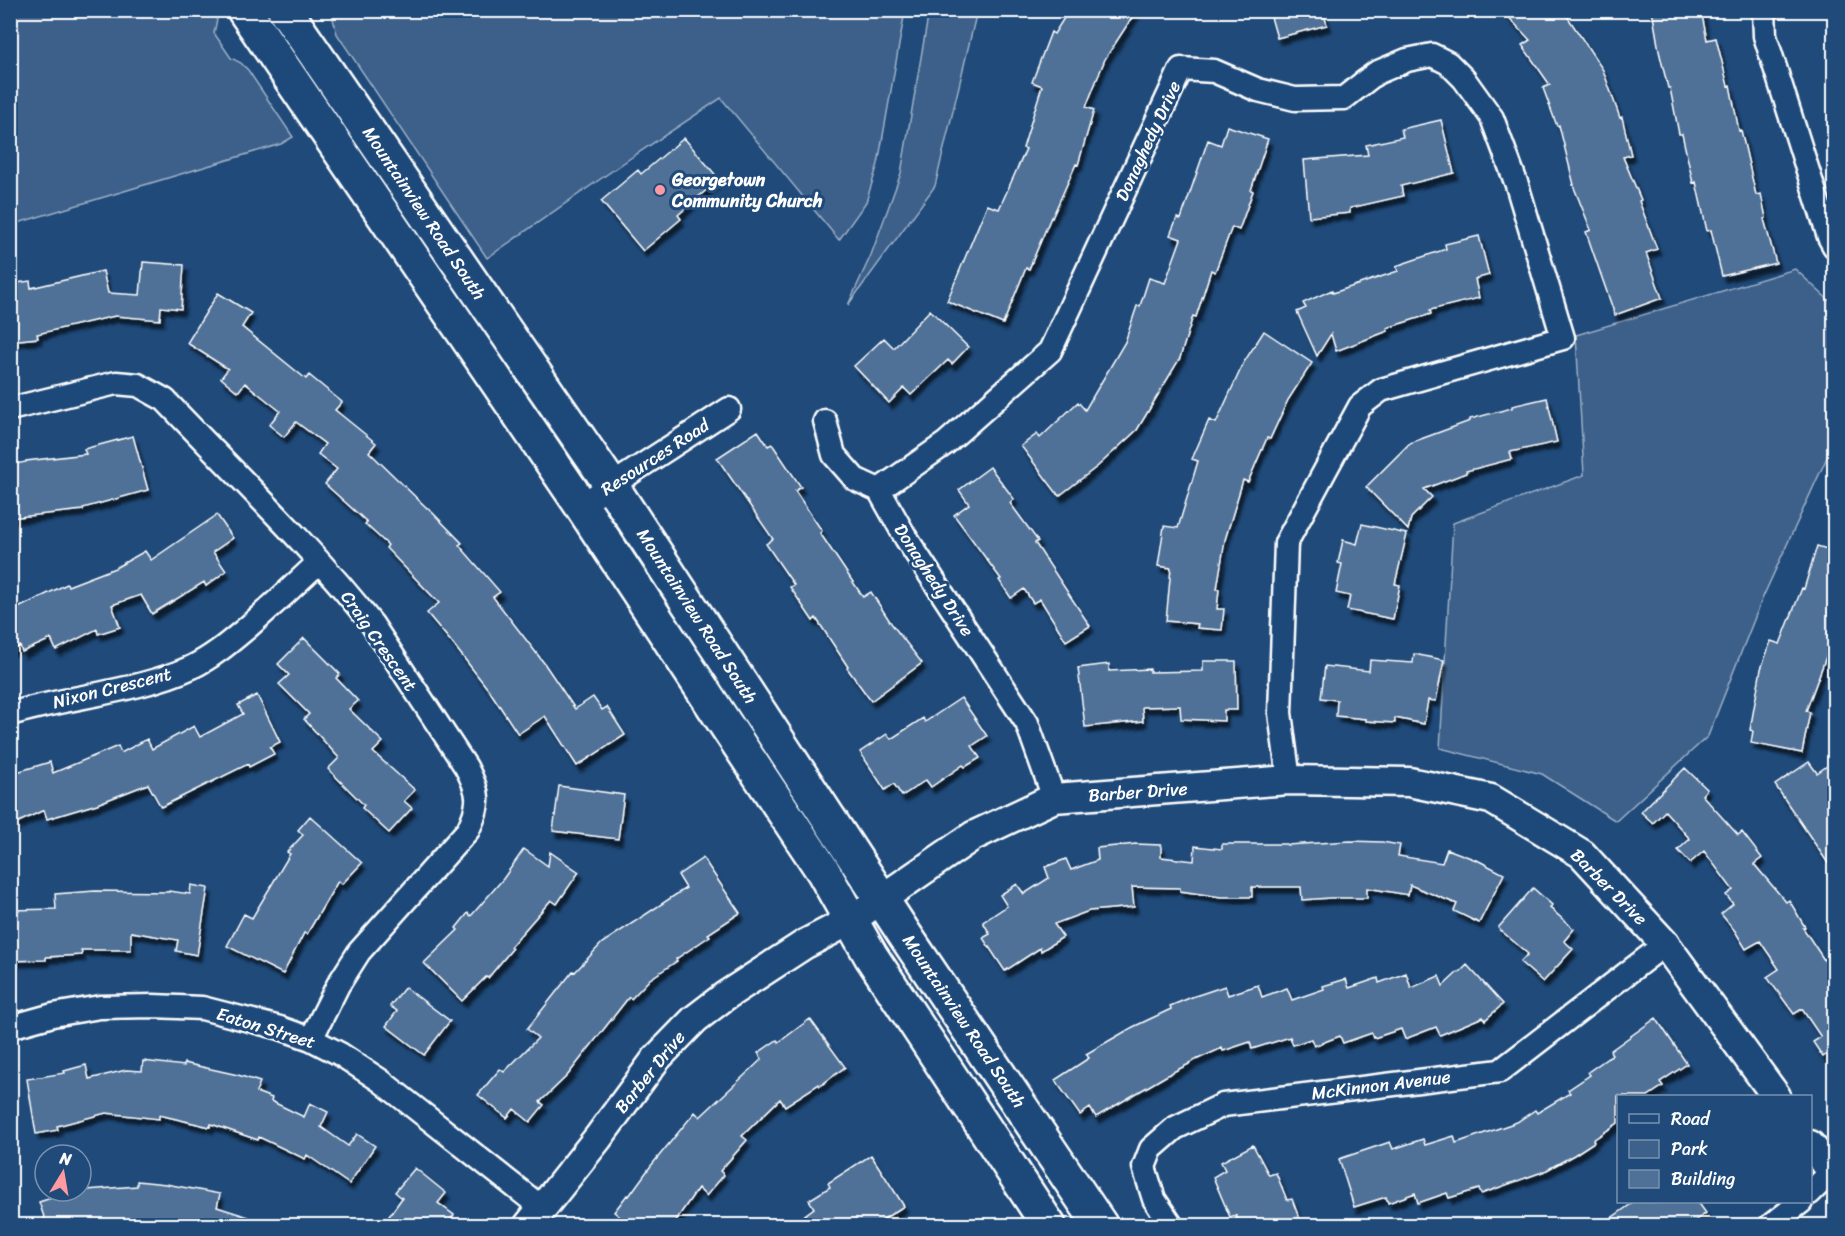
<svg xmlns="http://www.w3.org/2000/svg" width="1845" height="1236" font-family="Sriracha,sans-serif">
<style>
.green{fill:#3c618b;stroke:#9eb0c5;stroke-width:1.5}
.building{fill:#507197;stroke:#fff;stroke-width:1.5;filter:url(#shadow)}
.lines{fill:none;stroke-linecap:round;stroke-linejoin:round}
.minor-casing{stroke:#fff;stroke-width:27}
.tertiary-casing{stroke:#fff;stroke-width:33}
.secondary-casing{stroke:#fff;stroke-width:38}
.minor{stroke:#1f4a7a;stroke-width:22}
.tertiary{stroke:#1f4a7a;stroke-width:28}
.secondary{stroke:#1f4a7a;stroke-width:33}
.poi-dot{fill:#ff9aa2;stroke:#1f4a7a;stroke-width:2}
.labels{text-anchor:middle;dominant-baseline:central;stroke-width:6;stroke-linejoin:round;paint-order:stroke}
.street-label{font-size:18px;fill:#fff;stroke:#1f4a7a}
.poi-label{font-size:18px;font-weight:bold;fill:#fff;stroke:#1f4a7a;text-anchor:start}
</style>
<defs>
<filter id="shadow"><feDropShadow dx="3.5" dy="6" stdDeviation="1.5" flood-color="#0009"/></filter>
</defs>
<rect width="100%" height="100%" fill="#1f4a7a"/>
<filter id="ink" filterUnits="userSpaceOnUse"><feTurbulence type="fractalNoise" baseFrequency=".0167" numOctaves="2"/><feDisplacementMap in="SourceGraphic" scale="12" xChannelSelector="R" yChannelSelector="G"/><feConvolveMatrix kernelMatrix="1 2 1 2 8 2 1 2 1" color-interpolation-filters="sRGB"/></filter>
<g filter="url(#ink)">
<path class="green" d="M11,10L211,11L217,20L214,33L231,58L241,63L248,70L293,137L281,144L11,225Z
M329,11H905L878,164L866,202L839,240L721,98L632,157L487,258L337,34L332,15Z
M929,11H977L935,186L848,305L871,255L901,173Z
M1795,269L1834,305V442L1763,597L1708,736L1616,821L1542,774L1440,748L1453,523L1584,475L1576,335Z"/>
<path class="building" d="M1069,10H1137L1105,59L1086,107L1094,110L1078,165L1076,164L1052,218L1051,217L1029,269L1026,268L1003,324L947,301L987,205L999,209L1026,149L1023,148L1042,86L1032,82L1051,32L1054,34Z
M1269,10H1323L1327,25L1277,38Z
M1502,10H1563L1603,70L1620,118L1622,117L1631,155L1623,157L1641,200L1639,201L1657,249L1646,253L1662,298L1615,315L1586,232L1591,230L1573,185H1574L1559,125L1557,126L1543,88L1550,85L1522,45L1530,40Z
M1652,10H1701L1707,40L1716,38L1728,86L1730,85L1739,131L1741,130L1756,195L1761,194L1766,218L1764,219L1776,263L1722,276L1711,230L1707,231L1696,182L1693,183L1682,134H1679L1670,88H1668L1659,51Z
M1441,120L1454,173L1401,186L1403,196L1350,208V213L1309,217L1304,160L1368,155L1366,145L1403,137L1401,129Z
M1227,126L1268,139L1251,190L1253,191L1239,230L1232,227L1215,272L1211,270L1196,317L1193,316L1180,358L1137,430L1098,466L1059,496L1021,446L1037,434L1040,438L1078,402L1085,410L1125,342L1137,306H1140L1149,278L1165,283L1181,239L1170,235L1177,218L1181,219L1208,140L1221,145Z
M684,138L719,179L678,215L681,219L643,251L601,201L638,170L641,174Z
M1479,236L1489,275L1475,279L1479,298L1430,310L1431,314L1387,328L1388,331L1336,351L1331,334L1317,356L1297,312L1306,308L1303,303L1332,290L1333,293L1398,271L1396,266L1446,249L1445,244Z
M143,262L184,265L181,309L161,307L160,320L115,316L37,334L38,338L10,341V284L30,281L31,288L103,271L108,293L140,295Z
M218,293L251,313L242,327L306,379L309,375L342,402L335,410L376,443L369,452L427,508H428L462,543L459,545L500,592L493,597L544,663L575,709L593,697L602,710L607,707L625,735L577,766L545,716L518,734L491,693L453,644L427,613L439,603L386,548L388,545L365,524L367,522L325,484L337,469L318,454L325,444L296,422L284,437L269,425L280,411L245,383L238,392L221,378L228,369L187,343Z
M930,310L968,347L952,364L948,360L911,395L904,388L889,403L854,366L884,338L894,348Z
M1264,331L1312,363L1288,400L1270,439L1267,438L1248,482L1243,480L1225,540L1217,589H1219L1217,609H1224L1222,630L1197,628L1198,624L1166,621L1171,568L1158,566L1164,526L1178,528L1198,461L1192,459L1209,420L1216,423L1244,362Z
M1547,398L1557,442L1510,452L1512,459L1466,471V473L1424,489L1432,497L1411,518L1408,530L1366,487L1410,443L1470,421V419L1512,408V406Z
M758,431L768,446L772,444L801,487L795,491L822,531L820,533L863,597L871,592L891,623L922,663L871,701L847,668L848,667L816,618L813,621L790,587L794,585L766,544L773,539L717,458Z
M133,436L148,490L83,508V510L10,518V465L26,462V461L86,454L84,449Z
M990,467L1014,499L1010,503L1038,541L1035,543L1090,626L1066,641L1040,599L1033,603L1024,589L1011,598L999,580L1001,579L954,515L969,504L959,490Z
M217,515L233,538L213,552L226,571L206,586L204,582L152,614L141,595L112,605L120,627L98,634L97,629L56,650L51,639L22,652L20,646L10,650V612L67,584L68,586L115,568L145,551L151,560Z
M1362,524L1407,534L1395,584L1400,585L1393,619L1347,610L1350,596L1336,593L1342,564L1338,563L1343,540L1357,544Z
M1817,546L1834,551V635L1806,711L1810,712L1802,753L1751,743L1753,731L1750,730L1761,669L1771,641L1780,644L1802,588L1804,589Z
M304,638L340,674L336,678L358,701L349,709L383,742L373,752L415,790L404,801L412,808L389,833L362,808L364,805L328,769L339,758L304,719L309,714L279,684L289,675L278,664Z
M1414,654L1444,660L1436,701L1428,700L1424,724L1395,718V723L1366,721V719L1336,716L1337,700L1321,698L1325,666L1369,671L1370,660L1413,663Z
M1203,661H1236L1237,710H1224V721L1181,719L1180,706L1142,707L1143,721L1085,727L1078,668L1109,664V671L1150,669V672L1203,671Z
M257,695L280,742L270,747L274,754L249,767L248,764L161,807L148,784L97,804L47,819L44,810L10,826V774L50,762L53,773L118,746L121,753L147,739L152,749L194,726L200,737L243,714L238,705Z
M961,698L987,736L972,746L980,758L965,767L963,765L931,787L926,780L902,796L894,784L885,790L860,752L887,734L891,739L923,718L925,722Z
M1809,762L1817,773L1827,766L1834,777V872L1775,785Z
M1685,768L1707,789L1702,795L1738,835L1742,832L1762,858L1754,864L1786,902L1789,900L1805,927L1803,928L1834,975V1056L1831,1051L1823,1057L1813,1042L1821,1037L1802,1009L1794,1014L1767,977L1779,969L1760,941L1746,949L1735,931L1721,914L1733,904L1726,895L1733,890L1704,851L1690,863L1678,850L1690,839L1665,811L1653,823L1641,812Z
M559,786L624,795L618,839L553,831Z
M310,816L362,863L342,884L338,881L307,934L304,933L283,974L227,946L244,914L252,918L290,854L287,852L303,835L298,830Z
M1350,841L1382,842L1400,845L1398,856L1442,863L1447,849L1479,861L1504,874L1479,923L1454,911L1457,904L1410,885L1408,895L1367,888V898H1330L1302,900L1301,887H1252V897H1221L1180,891V888L1132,887L1134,907L1089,911L1054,924L1063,937L1041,951L1040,948L1005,971L983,938L990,934L983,922L1007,906L1000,895L1017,884L1024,894L1049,878L1045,867L1066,859L1071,870L1098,860L1097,848L1136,844L1161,845V857L1194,861L1195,846L1222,849V844H1287V845Z
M524,849L548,866L550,852L579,872L557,904L551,900L510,947L512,949L488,978L486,977L462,1001L424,963L458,930L456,928L468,913L471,916L503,879Z
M703,858L740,913L708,934L710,936L676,959L677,961L650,979L631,999L629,997L567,1076L540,1102L544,1105L530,1122L514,1109L507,1118L478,1095L500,1069L504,1072L538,1038L527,1029L573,971L575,972L602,943L686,888L678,875Z
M191,885L208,888L197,955L176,951L178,940L131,932V950H81L82,955L46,957V960L10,961V910L56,909L55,894L95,891L169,892V891L190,894Z
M1533,888L1552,905L1550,908L1574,929L1564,941L1573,949L1543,982L1520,962L1528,954L1498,928Z
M1467,965L1503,1004L1485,1020L1483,1017L1440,1035L1436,1027L1405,1039L1401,1029L1374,1038L1372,1033L1343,1043L1340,1036L1314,1046L1311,1039L1293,1045L1290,1037L1252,1049L1250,1042L1223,1051L1222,1048L1189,1063V1064L1171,1073L1096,1117L1090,1108L1080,1115L1055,1080L1089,1058L1086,1054L1133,1027L1171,1009L1170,1006L1192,997L1225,986L1228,995L1258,985L1262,997L1287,988L1292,1000L1324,989L1323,986L1346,979L1349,988L1378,978L1379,983L1406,973L1411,988L1439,976L1443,986L1458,972L1459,973Z
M405,987L450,1021L424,1055L386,1026L397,1011L390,1006Z
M1656,1018L1687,1064L1660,1082L1663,1086L1648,1096H1618V1123L1593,1140L1594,1142L1574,1155L1545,1171L1481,1194L1479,1189L1449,1198L1447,1193L1418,1203L1415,1193L1388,1203L1386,1197L1354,1207L1339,1159L1390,1142L1393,1149L1423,1139L1425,1145L1454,1136L1456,1143L1517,1122L1535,1110L1537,1113L1570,1093L1568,1090L1590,1075L1588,1072L1612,1055L1610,1051Z
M810,1019L845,1067L820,1086L819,1084L785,1106L780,1099L742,1136L747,1140L720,1171L724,1175L706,1196L698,1188L672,1226H631L614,1212L627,1195L629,1196L650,1167L695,1112L700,1117L762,1059L758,1053L777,1040L779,1042Z
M143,1061L184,1066V1063L238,1075L260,1082L256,1092L272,1098L271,1101L304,1117L310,1103L328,1112L321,1127L348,1146L357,1134L375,1146L349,1184L307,1155L305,1159L259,1137L258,1140L211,1124L210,1127L159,1115V1119L106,1113L57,1126L58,1130L36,1134L27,1079L65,1073L64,1071L86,1065L89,1079L126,1070L142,1071Z
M1253,1145L1269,1175L1276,1173L1287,1200L1292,1199L1302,1226H1240L1236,1215L1230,1217L1213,1177L1225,1170L1221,1162Z
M871,1155L904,1206L873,1226H790L814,1208L809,1200L830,1187L828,1183Z
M415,1168L446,1193L438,1203L454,1215L446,1226H382L402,1198L395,1192Z
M137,1181L166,1184L220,1194L217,1207L264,1222L263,1226H47L39,1202L73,1191L137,1186Z
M1634,1202H1698L1706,1213L1688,1226H1600Z"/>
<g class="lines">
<g class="minor-casing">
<path id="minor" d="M1764,10L1765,36L1829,237L1834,246
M10,409L116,383L138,385L165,400C235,474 310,545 372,624L466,767C480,793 481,803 468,830L359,952L338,985L311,1039
M825,421L834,455L855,479L879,490
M879,490L946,443L1050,351L1181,69L1214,71L1258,90L1295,99L1344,98L1376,73L1407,60L1432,55L1448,63L1464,79L1492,118L1517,185L1563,338L1381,390L1360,406L1286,543L1280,713L1289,780
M879,490L906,538L1027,723L1054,798
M581,505L729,409
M10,714C69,696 138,692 192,667C213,657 230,642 248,627C272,606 296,584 319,562
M10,1027L53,1015L100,1007L153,1006L202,1008L280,1028L311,1039L340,1054L381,1081L542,1208
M1810,1193L1832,1171
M1172,1226L1154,1199L1144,1167L1151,1149L1175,1128L1223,1105L1500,1071L1665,944
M1770,1226L1801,1202"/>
</g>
<g class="tertiary-casing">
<path id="tertiary" d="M1810,1145L1834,1173
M528,1226L598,1138L656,1059L695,1019L725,996L805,944L851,920L973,836L1054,798L1289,780L1409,782L1491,799L1582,854L1665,944L1776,1096"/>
</g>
<g class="secondary-casing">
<path id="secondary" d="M244,10L581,505L728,728L823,871L871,956L1049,1226
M285,10L611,485L905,935L1101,1226"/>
</g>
<use href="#minor" class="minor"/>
<use href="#tertiary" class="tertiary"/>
<use href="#secondary" class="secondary"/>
</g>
</g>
<circle class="poi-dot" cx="660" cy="190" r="6"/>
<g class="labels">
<g class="street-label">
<text transform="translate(1148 141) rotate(-65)">Donaghedy Drive</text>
<text transform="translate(424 213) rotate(56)">Mountainview Road South</text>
<text transform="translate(655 457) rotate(-33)">Resources Road</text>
<text transform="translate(934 580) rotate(57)">Donaghedy Drive</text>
<text transform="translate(697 616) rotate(57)">Mountainview Road South</text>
<text transform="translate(379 641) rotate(55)">Craig Crescent</text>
<text transform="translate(112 688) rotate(-14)">Nixon Crescent</text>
<text transform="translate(1138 792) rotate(-4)">Barber Drive</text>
<text transform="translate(1609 887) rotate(45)">Barber Drive</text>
<text transform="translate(964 1021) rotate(56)">Mountainview Road South</text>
<text transform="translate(266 1028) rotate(17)">Eaton Street</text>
<text transform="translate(650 1072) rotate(-51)">Barber Drive</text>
<text transform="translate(1381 1085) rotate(-7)">McKinnon Avenue</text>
</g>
<g class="poi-label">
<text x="672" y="180">Georgetown<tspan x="672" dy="21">Community Church</tspan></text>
</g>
</g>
<rect width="1845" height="1236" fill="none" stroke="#1f4a7a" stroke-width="36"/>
<rect x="18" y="18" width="1809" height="1200" fill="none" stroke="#fff" stroke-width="2" filter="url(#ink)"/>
<rect x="1617" y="1095" width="195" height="108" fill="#1f4a7a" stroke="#7992af" stroke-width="1.5"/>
<rect x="1629" y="1114" width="30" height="9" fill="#1f4a7a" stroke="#7992af" stroke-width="1.5"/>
<text x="1671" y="1125" font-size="18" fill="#ffffff">Road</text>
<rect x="1629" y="1140" width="30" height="18" fill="#3c618b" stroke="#7992af" stroke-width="1.5"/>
<text x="1671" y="1155" font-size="18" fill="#ffffff">Park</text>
<rect x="1629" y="1170" width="30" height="18" fill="#507197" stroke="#7992af" stroke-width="1.5"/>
<text x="1671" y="1185" font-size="18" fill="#ffffff">Building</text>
<g transform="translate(63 1173) rotate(11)"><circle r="28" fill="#1f4a7a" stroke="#7992af" stroke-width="1.5"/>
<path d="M0-4.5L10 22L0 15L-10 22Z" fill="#ff9aa2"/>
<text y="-9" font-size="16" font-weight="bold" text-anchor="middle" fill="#ffffff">N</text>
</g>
</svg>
